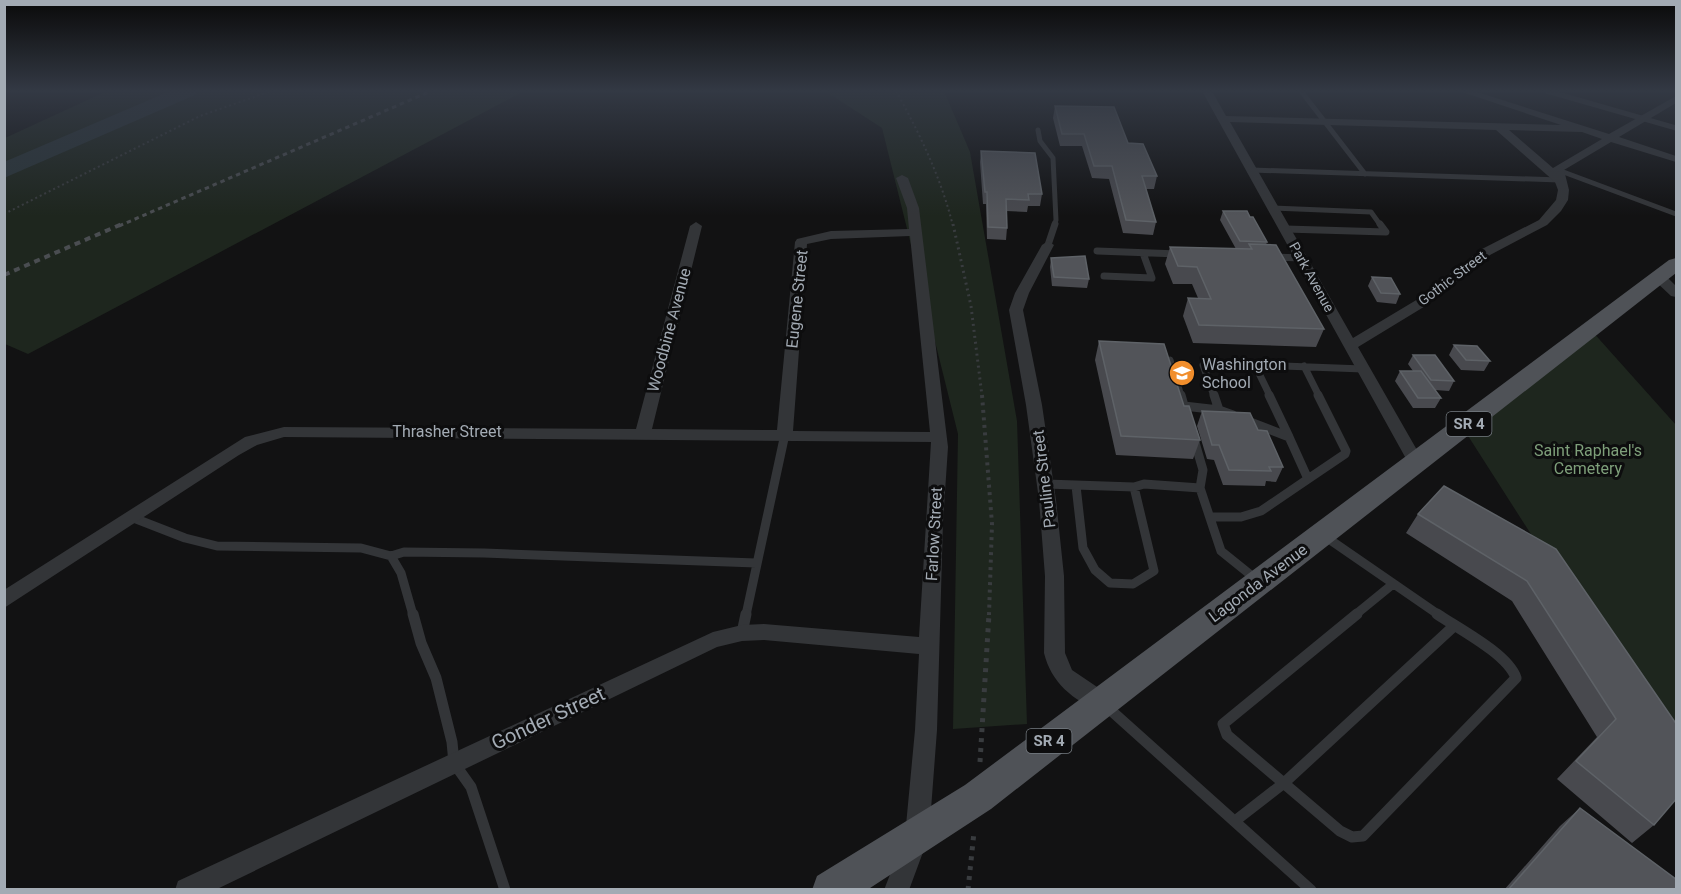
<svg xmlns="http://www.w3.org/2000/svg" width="1681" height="894" font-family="Roboto,sans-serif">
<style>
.green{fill:#1e261e}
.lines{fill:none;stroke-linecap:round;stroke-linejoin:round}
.river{fill:#2a3539;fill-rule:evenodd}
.path-far3{stroke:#393c3f;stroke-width:2;stroke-dasharray:2 3;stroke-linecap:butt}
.path-far2{stroke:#393c3f;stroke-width:3;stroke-dasharray:2 4;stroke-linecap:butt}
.path-far1{stroke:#393c3f;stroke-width:4;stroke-dasharray:3 4.5;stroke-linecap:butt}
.path{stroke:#393c3f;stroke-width:5;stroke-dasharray:4 6;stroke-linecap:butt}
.lane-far3{stroke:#333538;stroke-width:5}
.lane-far2{stroke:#333538;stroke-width:7}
.lane-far1{stroke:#333538;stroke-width:9}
.lane{stroke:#333538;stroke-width:11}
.street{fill:#333538;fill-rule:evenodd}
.primary{fill:#4f5257;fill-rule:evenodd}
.rail-far1{stroke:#4a4d51;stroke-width:3;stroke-dasharray:4.5 4;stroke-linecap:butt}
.rail{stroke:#4a4d51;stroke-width:4;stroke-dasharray:6 5;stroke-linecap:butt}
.wall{fill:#48494e}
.building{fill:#525459;stroke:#5e6267;stroke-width:1.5}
.labels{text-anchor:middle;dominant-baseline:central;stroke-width:6;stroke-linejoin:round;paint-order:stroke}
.far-street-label{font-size:14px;fill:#a3abb4;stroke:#0d0d0e}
.shield{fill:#0d0d0e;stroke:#767c82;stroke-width:1.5}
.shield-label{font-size:15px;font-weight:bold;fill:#a3abb4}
.street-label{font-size:16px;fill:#a3abb4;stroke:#0d0d0e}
.poi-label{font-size:16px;fill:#a3abb4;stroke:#0d0d0e;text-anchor:start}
.park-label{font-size:16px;fill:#7e9f7a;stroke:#0d0d0e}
.near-street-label{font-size:20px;fill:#a3abb4;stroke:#0d0d0e}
</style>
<rect width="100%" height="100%" fill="#121213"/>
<path class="green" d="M107,91H524L28,354L5,344V138Z
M825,91H944L970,152L1017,421L1027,724L953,729L958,434L882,128Z
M1591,330L1676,425V761L1463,428Z"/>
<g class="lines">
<path class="river" d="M170,91H198L195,95L4,178V162Z"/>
<path class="path-far3" d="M896,91C920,134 941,178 953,226
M4,214L200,116L271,91"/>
<path class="path-far2" d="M953,224L971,306L982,396"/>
<path class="path-far1" d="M982,395L992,524L989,615"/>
<path class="path" d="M980,762L989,614
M968,890L974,832"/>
<path class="lane-far3" d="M1301,91L1365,174
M1547,91L1676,128
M1038,130L1040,141L1053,158L1056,220L1054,226
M1252,170L1560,180
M1558,170L1676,214
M1273,208L1371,212L1381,226"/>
<path class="lane-far2" d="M1286,229L1386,232L1380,224
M1048,245L1055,224
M1097,251L1179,254
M1273,257L1302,258
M1104,276L1152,278L1143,253
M1170,360L1181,396
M1255,365L1270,396
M1304,366L1319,396
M1214,396L1203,365L1206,363L1363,369"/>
<path class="lane-far1" d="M1181,395L1185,409
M1214,395L1219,410
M1269,395L1289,437
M1184,406L1219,410L1233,415
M1194,439L1203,470L1200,488L1221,551L1257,580
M1308,479L1345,454L1346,451L1318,395
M1046,484L1134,487L1154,571L1133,584L1110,583L1095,570L1083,548L1076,486
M1134,487L1144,484L1200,488
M131,517L185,538L217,546L361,548L391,556L401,573L413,615
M1210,517H1241L1261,511L1308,479L1289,437L1245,420
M1323,535L1439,615
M391,556L404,552L484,553L756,563
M746,615L785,434
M1355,615L1393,584"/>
<path class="lane" d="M413,614L421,643L436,678L452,742L454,763L471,787L505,890
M1357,614L1223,724L1227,735L1340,831L1352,837L1363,836L1516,678C1508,654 1459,629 1437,614
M742,633L746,614
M1106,706L1311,890
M1235,821L1284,783L1454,626"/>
<path class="street" d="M1202,91H1212L1226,116L1561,125L1459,91H1474L1609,134L1676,96V103L1619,137L1676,156V162L1611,142L1564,170L1569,190L1568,200L1561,211L1547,225L1490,255L1427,305L1358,347L1425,464L1423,468H1411L1409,464ZM1230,122L1496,130L1555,182L1558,190L1556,200L1539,220L1482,249L1418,299L1353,338ZM1509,130L1582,132L1602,139L1553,168Z
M902,175L908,178L919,208L948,447L943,522L937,730L929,836L909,890H884L905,836L915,730L919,654L764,640L742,641L717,647L215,890H175L178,881L713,632L742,625L764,624L919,637L931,442L284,437L257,445L239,455L4,608V590L245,437L284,427L636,429L690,226L696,222L702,226L652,429L777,430L795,242L797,239L831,231L909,229L907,208L896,178ZM910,236L930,432L793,431L807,244L831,239Z
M1048,241L1054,245L1029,293L1023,310L1042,405L1056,500L1064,576L1065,653L1072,670L1109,695L1112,702L1109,709L1101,711C1073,701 1051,682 1044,653L1045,576L1039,500L1026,405L1009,310L1015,293L1042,245Z
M1659,273L1664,274L1676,286V297L1671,296L1654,280L1652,277Z"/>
<path class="primary" d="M1676,258V273L991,809L867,890H812L817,876L965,785L1669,260Z"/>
<path class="rail-far1" d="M119,226L431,91"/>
<path class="rail" d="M4,275L122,224"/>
</g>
<path class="wall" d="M1055,106L1128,143L1157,176L1154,189H1146L1156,222L1153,235L1123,233L1109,179L1092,178L1082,146H1060L1053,118Z
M981,151L1042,194L1040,206H1028L1027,212L1006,211L1007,228L1006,240L987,239L986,204H983L980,162Z
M1223,211L1267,242L1266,245L1324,329L1316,347L1193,343L1183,316L1188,298H1198L1192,284H1173L1165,264L1170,247L1236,249L1220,220Z
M1051,258L1089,279L1087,288L1052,286L1050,267Z
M1372,277L1400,294L1396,304L1377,302L1368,286Z
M1099,341L1184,406L1200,440L1193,459L1116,455L1095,360Z
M1454,345L1490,361L1484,371L1461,370L1449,355Z
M1413,355L1454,381L1449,391L1435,390L1441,398L1435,408H1413L1395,381L1400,371H1413L1408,364Z
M1202,411L1258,430L1283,467L1276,482L1266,481L1265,486L1223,485L1214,460L1207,459L1197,426Z
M1418,514L1556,549L1654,825L1632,843L1557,779L1597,737L1512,601L1406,533Z
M1580,808L1677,890H1504L1560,826Z"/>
<path class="building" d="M1055,106L1114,107L1128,143L1143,144L1157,176H1142L1156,222L1126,220L1112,166H1094L1084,134H1062Z
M981,151L1035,153L1042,194H1028L1029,200L1006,199L1007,228L988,227L987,192H985Z
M1223,211H1247L1250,217H1253L1267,242L1240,241Z
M1249,244L1276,245L1324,329L1199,325L1188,298L1211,299L1197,267L1178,266L1170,247L1252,249Z
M1085,256L1089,279L1054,277L1051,258Z
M1372,277L1391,278L1400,294L1381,293Z
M1099,341L1164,344L1184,406H1189L1200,440L1121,436Z
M1454,345L1477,346L1490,361L1466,360Z
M1413,355H1435L1454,381L1431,380Z
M1400,371H1421L1441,398H1418Z
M1202,411L1250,413L1258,430L1267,431L1283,467H1269L1271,471L1229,470L1219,445H1212Z
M1444,486L1556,549L1677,725V798L1654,825L1576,761L1616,719L1527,581L1418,514Z
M1580,808L1677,880V890H1508Z"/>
<linearGradient id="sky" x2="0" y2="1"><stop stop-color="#0a0a0a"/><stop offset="0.42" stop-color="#333944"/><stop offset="1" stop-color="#333944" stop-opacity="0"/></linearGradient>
<rect width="1681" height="216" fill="url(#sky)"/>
<defs>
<g id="school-disc" transform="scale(1.35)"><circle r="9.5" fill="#f18e2c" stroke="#0d0d0e"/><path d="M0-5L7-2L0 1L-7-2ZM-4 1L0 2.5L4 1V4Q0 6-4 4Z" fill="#fff"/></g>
</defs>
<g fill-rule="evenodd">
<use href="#school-disc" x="1182" y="373"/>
</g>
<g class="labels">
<g class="far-street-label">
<text transform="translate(1312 277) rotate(61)">Park Avenue</text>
<text transform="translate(1452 278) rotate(-37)">Gothic Street</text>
</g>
<g class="shield">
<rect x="1446.5" y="412" width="45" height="24" rx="4.5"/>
<rect x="1026.5" y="729" width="45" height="24" rx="4.5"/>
</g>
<g class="shield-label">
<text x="1469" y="424">SR 4</text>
<text x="1049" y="741">SR 4</text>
</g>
<g class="street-label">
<text transform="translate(797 299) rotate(-84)">Eugene Street</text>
<text transform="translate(669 330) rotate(-75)">Woodbine Avenue</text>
<text x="447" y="431">Thrasher Street</text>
<text transform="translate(1044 479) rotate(-97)">Pauline Street</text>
<text transform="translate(934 534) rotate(-87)">Farlow Street</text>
<text transform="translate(1258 583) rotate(-37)">Lagonda Avenue</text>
</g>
<g class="poi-label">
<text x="1202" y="364">Washington<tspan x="1202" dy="18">School</tspan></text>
</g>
<g class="park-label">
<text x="1588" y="450">Saint Raphael's<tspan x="1588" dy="18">Cemetery</tspan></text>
</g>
<g class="near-street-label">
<text transform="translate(548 718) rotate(-25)">Gonder Street</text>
</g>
</g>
<rect width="1681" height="894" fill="none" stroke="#a3abb4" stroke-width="12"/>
</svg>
